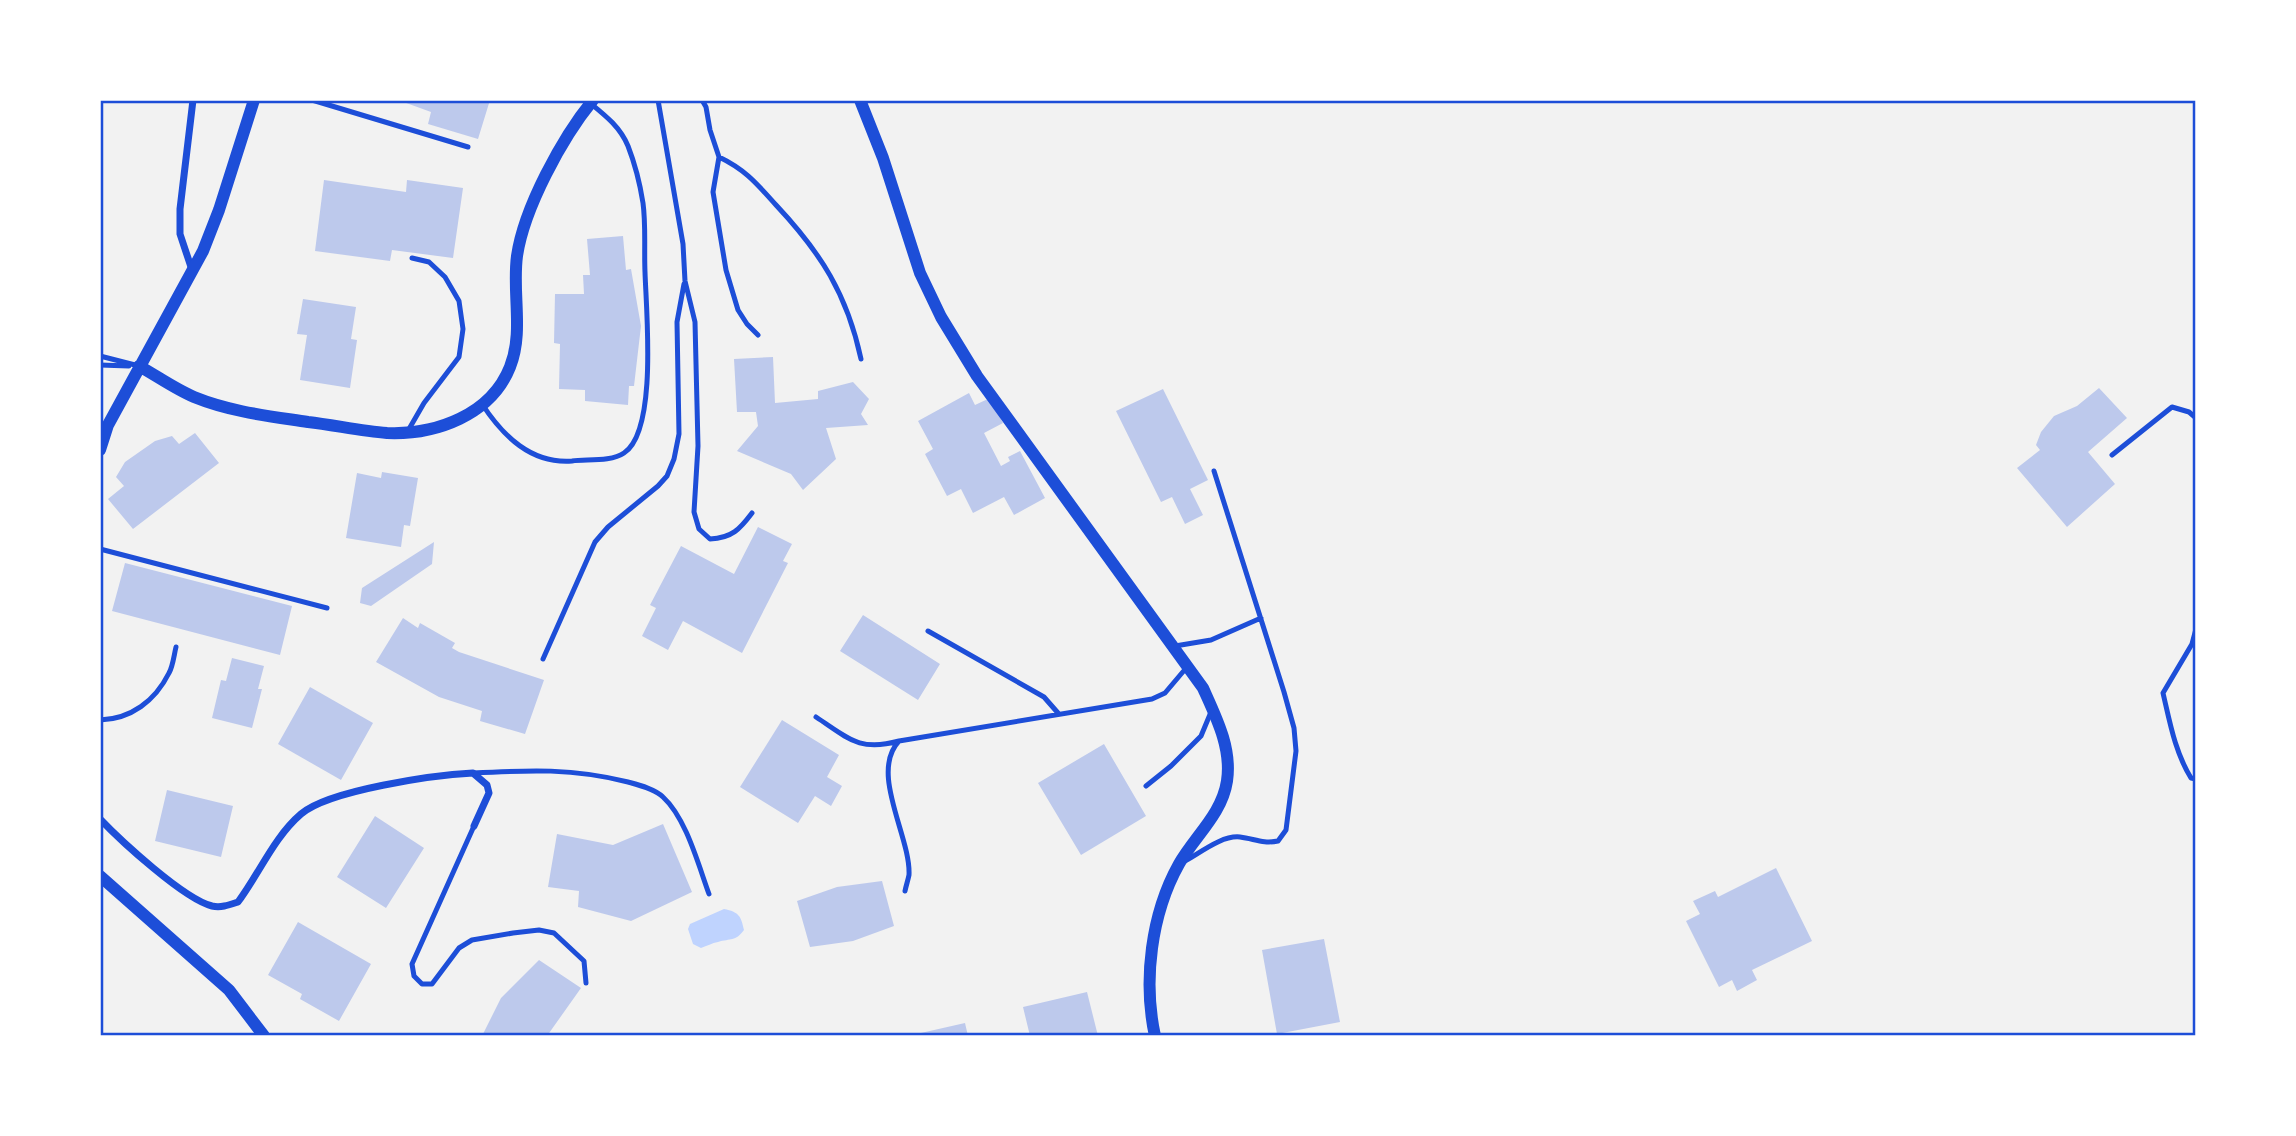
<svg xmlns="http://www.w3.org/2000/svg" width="2296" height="1136" font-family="Barlow,sans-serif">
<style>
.water{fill:#bfd3fe}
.building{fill:#bdc9ec}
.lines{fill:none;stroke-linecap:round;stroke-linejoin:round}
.service{stroke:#1d4ed8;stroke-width:5}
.minor{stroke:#1d4ed8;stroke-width:7}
.tertiary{stroke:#1d4ed8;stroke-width:12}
.neatline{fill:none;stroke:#1d4ed8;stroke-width:2.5}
</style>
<rect width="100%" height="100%" fill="#f2f2f2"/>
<path class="water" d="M724,909C739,912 741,916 744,930C735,942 731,938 718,942C712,943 707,946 701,948L693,944L688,929L690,924Z"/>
<path class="building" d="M398,100H490L478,139L428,124L431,112Z
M324,180L406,192L407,180L463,188L453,258L392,250L390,261L315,251Z
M623,236L626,270L631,269L641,326L634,386H629L628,405L585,401V390L559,389L560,344L554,343L555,294H584L583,275H590L587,239Z
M303,299L356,307L351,339L357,340L350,388L300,380L307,335L297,334Z
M773,357L775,403L818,399V391L853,382L869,399L861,414L868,425L826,428L836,459L803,490L791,474L737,451L758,426L756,412H737L734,359Z
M2099,388L2127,418L2088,452L2115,484L2067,527L2017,468L2040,450L2036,445L2041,432L2054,416L2077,406Z
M1163,389L1208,480L1190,489L1203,515L1185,524L1172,497L1161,502L1116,411Z
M969,393L975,405L990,398L1003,423L984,433L1001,466L1010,461L1008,457L1020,451L1045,498L1014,515L1004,497L973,513L961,489L947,496L925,454L933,449L918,421Z
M195,433L219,463L133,529L108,499L124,486L116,477L125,462L155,441L172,436L179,444Z
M382,472L418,478L410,526L404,525L401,547L346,538L357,473L381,478Z
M758,527L792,544L783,561L788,563L742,653L683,621L668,650L642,636L656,608L650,605L681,546L734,574Z
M434,542L432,564L371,606L360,603L362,588Z
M125,563L292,606L280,655L112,611Z
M863,615L940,664L918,700L840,651Z
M403,618L418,628L420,623L455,643L452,648L459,652L544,680L525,734L480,721L482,711L439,697L376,662Z
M232,658L264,666L258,689H262L252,728L212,718L221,680L226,681Z
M310,687L373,723L341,780L278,744Z
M782,720L839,755L827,777L842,786L831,806L815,796L798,823L740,787Z
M1104,744L1146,816L1081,855L1038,783Z
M167,790L233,806L221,857L155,841Z
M375,816L424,848L386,908L337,877Z
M663,824L692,892L631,921L578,907L579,891L548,887L557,834L613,845Z
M1776,868L1812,941L1752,970L1757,980L1737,991L1732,980L1719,987L1686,921L1700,914L1693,901L1715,891L1718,897Z
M882,881L894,926L853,941L810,947L797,901L837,887Z
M298,922L371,964L339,1021L300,999L302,994L268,975Z
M1324,939L1340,1022L1277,1034L1262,950Z
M539,960L581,988L547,1036H482L501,998Z
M1087,992L1098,1036H1030L1023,1007Z
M965,1023L968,1036H912V1035Z"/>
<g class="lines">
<path class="service" d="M312,100L468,147
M658,100L683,244L685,281L695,322L698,446L694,512L699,529L710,539C732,538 740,529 752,513
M702,100L706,107L710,130L719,157L713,192L726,270L738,310L747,324L758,335
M719,157C746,170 757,184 776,205C821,253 847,294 861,359
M100,356L139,366
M100,365L129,366
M482,404C503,436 531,464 572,461C587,459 611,462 624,453C658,431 646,309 645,272C644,250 646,225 643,203C640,184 635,164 628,146C620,127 606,116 590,103
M409,429L424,403L459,357L463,329L459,301L445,277L429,262L412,258
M2112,455L2172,407L2189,412L2196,418
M100,549L327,608
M2196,629L2192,644L2163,693C2170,723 2175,752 2191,778L2196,779
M928,631L1044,697L1058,713
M1175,646L1211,640L1261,618
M543,659L595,542L608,527L658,486L667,476L674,459L679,434L677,322L684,284
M816,717C848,738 859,752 899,741
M100,720C131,719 155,701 169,673C173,666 174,655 176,647
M473,773C529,770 573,768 628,782C639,785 655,789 663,797C686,818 698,864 709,894
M1146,786L1171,766L1201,736L1211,712
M474,826L412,964L414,976L422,984H432L459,948L472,940L513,933L539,930L554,933L584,961L586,983
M1185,861C1200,853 1222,835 1240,837C1255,839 1263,844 1278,841L1286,830L1296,751L1294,728L1284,692L1214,471
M905,891C906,886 908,880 909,875C911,837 869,773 899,741L1152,699L1165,693L1187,667"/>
<path class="minor" d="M192,270L180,234V209L193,100
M100,819C121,841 184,899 212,906C221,908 229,905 238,902C259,874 274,837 301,814C329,790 434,775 473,773L487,785L489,793L474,826"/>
<path class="tertiary" d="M860,100L883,158L920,273L941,317L977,376L1203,688C1216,717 1232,748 1227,781C1222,814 1195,836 1179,864C1151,914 1143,981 1155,1036
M139,366C157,376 175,389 194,397C231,412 269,416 308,422C334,425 361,431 387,433C436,435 491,415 510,367C524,332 512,293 517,256C524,208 562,138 593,100
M100,450L108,425L203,251L219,210L254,100
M100,876L229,990L264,1036"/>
</g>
<rect width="2296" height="1136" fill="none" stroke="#ffffff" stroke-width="203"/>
<rect x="102" y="102" width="2092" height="932" class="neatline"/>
</svg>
